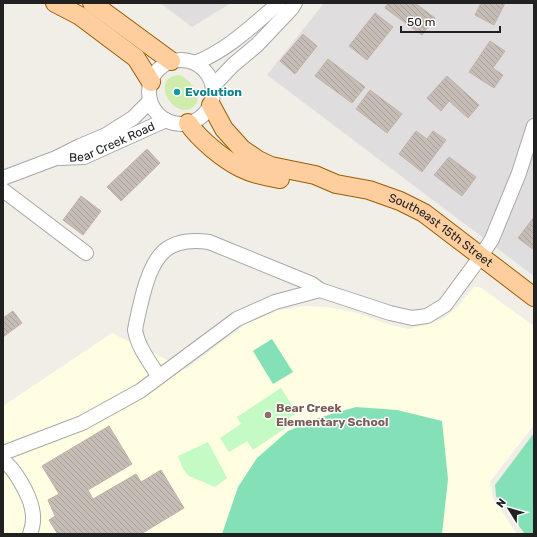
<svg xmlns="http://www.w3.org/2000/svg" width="537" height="537" font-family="Rubik,sans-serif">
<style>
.residential{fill:#dfddde}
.education{fill:#fffde2}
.park{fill:#c4fbc5}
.garden{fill:#d0ecac}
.pitch{fill:#84e1b7}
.building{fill:url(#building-back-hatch);stroke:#c3b3a9}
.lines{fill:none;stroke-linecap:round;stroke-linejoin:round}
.minor-casing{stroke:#a8a8a8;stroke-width:16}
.major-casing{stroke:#9d5e00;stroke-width:20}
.minor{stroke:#fff;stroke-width:14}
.major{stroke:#fece9f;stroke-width:18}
.culture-dot{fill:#0f9aa8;stroke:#fff;stroke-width:1.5}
.education-dot{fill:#8d6e63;stroke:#fff;stroke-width:1.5}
.labels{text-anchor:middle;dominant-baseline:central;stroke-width:3;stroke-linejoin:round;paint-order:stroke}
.culture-label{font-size:12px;font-weight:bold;fill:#0d838f;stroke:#fff;text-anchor:start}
.street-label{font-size:12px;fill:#212121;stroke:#fff}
.education-label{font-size:12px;font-weight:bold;fill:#785e54;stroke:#fff;text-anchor:start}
</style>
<defs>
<pattern id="building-back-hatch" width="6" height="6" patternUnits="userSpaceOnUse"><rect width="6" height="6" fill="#c6bcb6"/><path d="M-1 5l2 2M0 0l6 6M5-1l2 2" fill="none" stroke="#aaa19c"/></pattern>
</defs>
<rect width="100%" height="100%" fill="#f1ede7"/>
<path class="residential" d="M160,3H231L192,27Z
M324,3H534V276L267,75Z"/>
<path class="education" d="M474,287H480L534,326V425L490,482L493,498L517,534H3V406L112,333L186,369L246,324L279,310L306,306L327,307L354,312L390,325L409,329L425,325L443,319L457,307Z"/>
<path class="park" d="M281,388L297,413L290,417L293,423L253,450L247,441L229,452L220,438L241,424L237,417Z
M208,442L227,478L215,487L189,476L183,469L178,456Z"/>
<path class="garden" d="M179,75C191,79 207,101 190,109C171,117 150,77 179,75Z"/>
<path class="pitch" d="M272,339L293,372L273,384L253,351Z
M356,407L397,410L442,421L448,479L442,534H222L238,487L257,458L288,431L318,418Z
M534,433V534H525L496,496L495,485Z"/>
<path class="building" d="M388,3H415L435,18L422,35L385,8Z
M481,3H505L494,25L475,15Z
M375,13L393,27L367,60L349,46Z
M303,34L317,46L295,74L280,61Z
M490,41L505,51L493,68L503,75L494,88L469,72Z
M328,59L365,87L352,103L315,76Z
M447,76L479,105L468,118L449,101L441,111L427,98Z
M370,90L402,114L387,133L356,109Z
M416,131L427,139L433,131L446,140L422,172L399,154Z
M147,149L160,163L121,201L107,187Z
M449,157L476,177L462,196L434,175Z
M81,196L101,211L83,235L63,220Z
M534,217V250L518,238Z
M13,311L22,323L3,337V318Z
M109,426L132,464L88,490L93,499L136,474L141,482L161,470L184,508L141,534H55L57,533L49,520L55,516L48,500L59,494L42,466Z"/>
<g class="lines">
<g class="minor-casing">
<g id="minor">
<circle cx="181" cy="92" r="32"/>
<path d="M195,63C228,50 253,25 279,3"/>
<path d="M213,86L233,65L257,45L292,8L295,3"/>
<path id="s1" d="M61,158L84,157L166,120"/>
<path d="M3,178L56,158L80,146L106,135L133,118L150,101"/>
<path d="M3,190L86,253"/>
<path d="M159,377C150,362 138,348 135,330C137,318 140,306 143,294C153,256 166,236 209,242L312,284L320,290"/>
<path d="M3,453L82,423L140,391L237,319L275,302L320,290L390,313L412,318L427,316L445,305L481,256L492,239L519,173L534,126"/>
<path d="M3,461C14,467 30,496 32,509C34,517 33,526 30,534"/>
</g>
</g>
<g class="major-casing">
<g id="major">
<path d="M55,3L80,16L136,58L151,82"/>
<path d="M92,3L171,61"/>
<path id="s2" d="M211,105L224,129L242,149L258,160L271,166L315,175L336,184L369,190L400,201L424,213L534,297"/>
<path d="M188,123C200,140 223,159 241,168C253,174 267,177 280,179"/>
</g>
</g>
<use href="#minor" class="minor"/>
<use href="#major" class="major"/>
</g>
<circle class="culture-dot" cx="177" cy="92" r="4"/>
<circle class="education-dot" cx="268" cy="415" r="4"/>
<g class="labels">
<g class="culture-label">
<text x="185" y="92">Evolution</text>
</g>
<g class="street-label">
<text stroke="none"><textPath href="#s1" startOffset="54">Bear Creek Road</textPath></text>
<text stroke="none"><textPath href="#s2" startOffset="272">Southeast 15th Street</textPath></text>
</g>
<g class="education-label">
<text x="276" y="408">Bear Creek<tspan x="276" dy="14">Elementary School</tspan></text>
</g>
</g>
<rect width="537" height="537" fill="none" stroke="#212121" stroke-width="8"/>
<g transform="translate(509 509) rotate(307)" stroke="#ffffff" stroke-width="3" paint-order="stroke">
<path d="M0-3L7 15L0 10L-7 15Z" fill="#212121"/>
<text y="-6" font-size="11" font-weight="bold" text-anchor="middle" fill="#212121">N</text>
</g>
<path d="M401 26v6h99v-6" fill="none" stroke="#212121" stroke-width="2"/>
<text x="407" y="26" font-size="12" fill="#212121" stroke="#ffffff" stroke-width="3" paint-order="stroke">50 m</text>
</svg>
